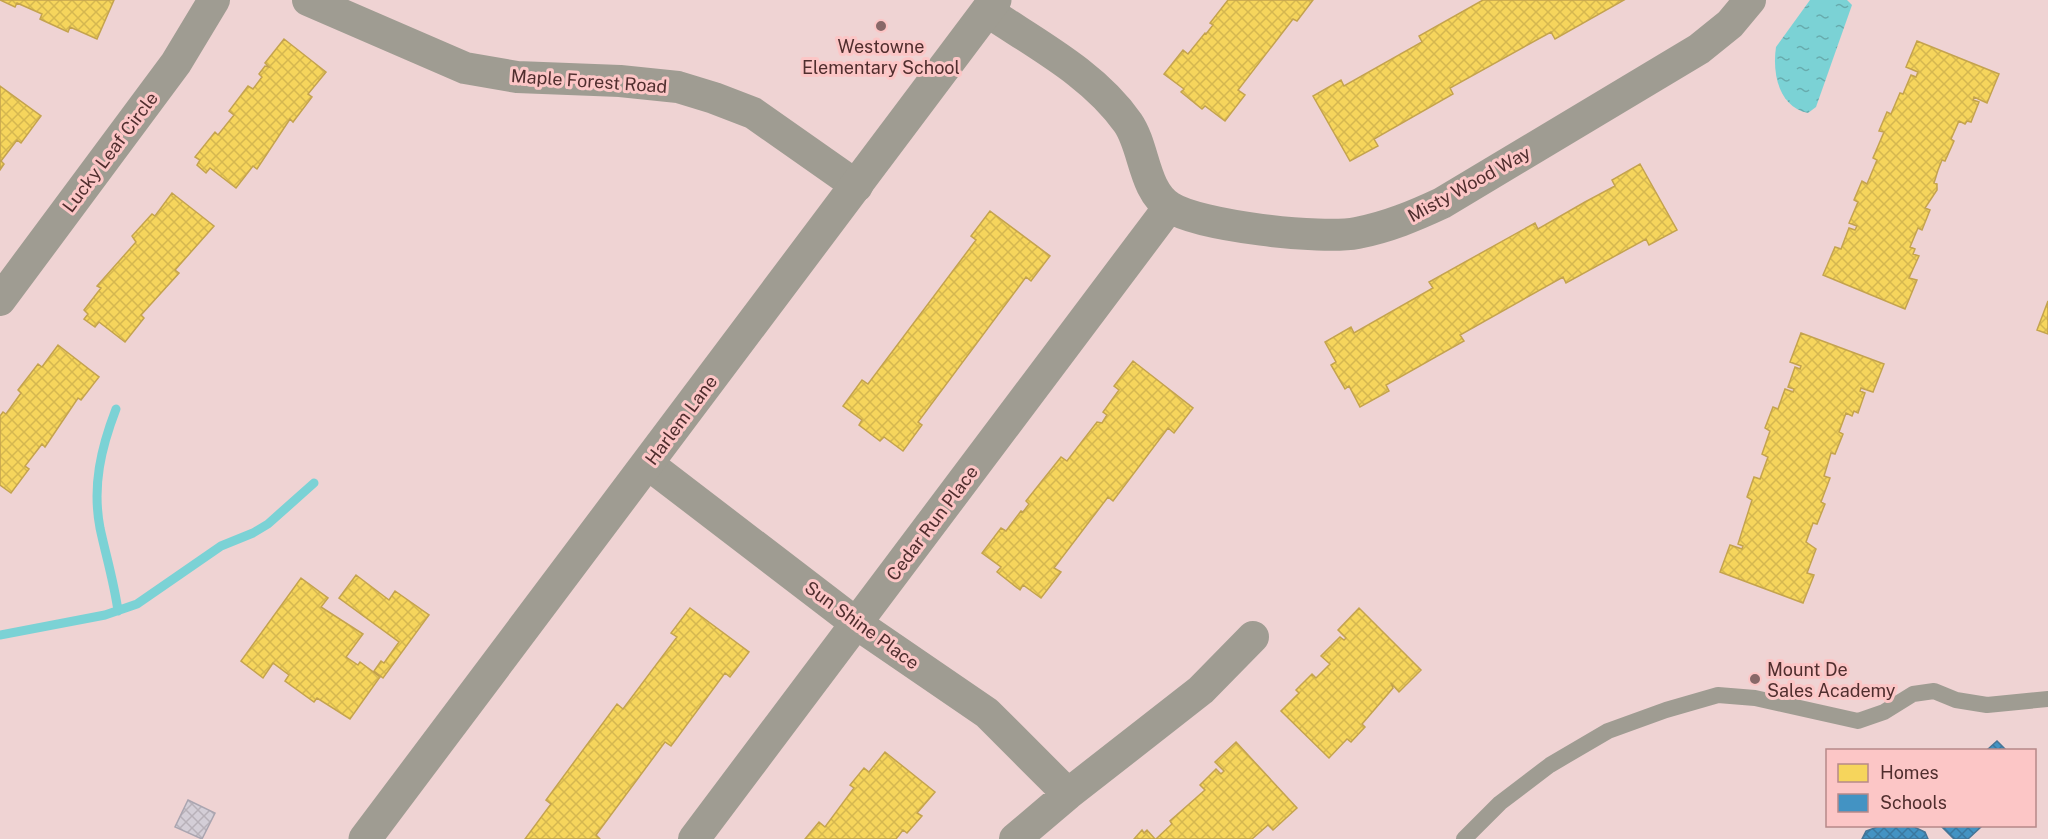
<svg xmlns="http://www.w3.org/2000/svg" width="2048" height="839" font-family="'Public Sans',sans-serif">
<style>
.water{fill:url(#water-ripples)}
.homes{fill:url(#homes-cross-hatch);stroke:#c4a34e;stroke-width:1.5}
.schools{fill:url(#schools-cross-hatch);stroke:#477596;stroke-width:1.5}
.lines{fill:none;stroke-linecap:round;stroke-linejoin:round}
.stream{stroke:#7bd2d5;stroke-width:9}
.building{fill:url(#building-cross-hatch);stroke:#aaa5b0;stroke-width:1.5}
.service{stroke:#9f9c92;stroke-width:16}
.minor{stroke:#9f9c92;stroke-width:32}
.tertiary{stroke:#9f9c92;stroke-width:33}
.poi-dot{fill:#886868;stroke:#fcc6c6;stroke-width:2}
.labels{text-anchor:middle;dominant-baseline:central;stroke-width:6;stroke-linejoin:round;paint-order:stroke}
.poi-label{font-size:18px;fill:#502e2e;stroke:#fcc6c6}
.street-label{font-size:18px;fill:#502e2e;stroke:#fcc6c6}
</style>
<defs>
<pattern id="water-ripples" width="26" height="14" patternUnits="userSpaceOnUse" patternTransform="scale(1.5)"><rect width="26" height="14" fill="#7bd2d5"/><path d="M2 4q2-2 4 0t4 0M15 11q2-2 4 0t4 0" fill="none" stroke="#67abad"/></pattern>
<pattern id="homes-cross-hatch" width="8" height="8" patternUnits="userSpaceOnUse" patternTransform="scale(1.5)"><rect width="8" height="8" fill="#f6d55c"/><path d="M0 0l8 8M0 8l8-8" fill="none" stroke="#d5b750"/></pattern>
<pattern id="schools-cross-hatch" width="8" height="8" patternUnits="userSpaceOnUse" patternTransform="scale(1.5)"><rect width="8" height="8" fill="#4393c3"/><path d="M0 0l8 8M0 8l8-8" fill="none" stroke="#3a789f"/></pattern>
<pattern id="building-cross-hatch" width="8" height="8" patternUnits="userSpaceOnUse" patternTransform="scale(1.5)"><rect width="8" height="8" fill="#d4ced7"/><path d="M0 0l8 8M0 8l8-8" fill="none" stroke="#b8b1b9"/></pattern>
</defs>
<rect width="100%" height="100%" fill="#efd3d3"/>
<path class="water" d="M1810,0H1847L1852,5L1816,107L1808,113C1779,107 1772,74 1776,47Z"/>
<path class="homes" d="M0,0H114L97,39L70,27L68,32L40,19L42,14L17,3L15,7Z
M1228,0H1313L1297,21L1293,19L1238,90L1245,95L1225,121L1205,106L1202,109L1181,92L1184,89L1164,74L1183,50L1188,54L1205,33L1206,34L1213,25L1210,23Z
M1483,0H1624L1555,39L1551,32L1450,88L1453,94L1374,139L1378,146L1350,161L1313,96L1341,80L1344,86L1422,42L1419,36Z
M284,39L326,72L308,94L312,97L293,122L290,119L257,169L253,166L236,188L210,168L206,173L197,165L200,160L195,157L215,132L218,135L234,115L229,111L248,86L253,89L262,77L259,74L265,66L269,67L265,63Z
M1917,41L1999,74L1987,103L1974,97L1973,100L1979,102L1971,122L1967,121L1965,124L1959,121L1951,139L1954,141L1945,161L1942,160L1938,170L1934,183L1937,184V190L1925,208L1930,210L1922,230L1918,228L1910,247L1915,249L1913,254L1919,256L1909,278L1917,280L1905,309L1823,275L1835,247L1841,249L1849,228L1855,230L1857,226L1849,223L1858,202L1854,200L1862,181L1867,184L1877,160L1873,158L1884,132L1879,131L1887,112L1891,114L1900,93L1903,94L1911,75L1916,77L1918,72L1906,67Z
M0,86L41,116L21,143L17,140L1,161L4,164L0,170Z
M1640,164L1677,230L1649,245L1646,239L1566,283L1563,277L1460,335L1464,341L1386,385L1389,391L1360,407L1349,386L1345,389L1331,365L1336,362L1325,342L1351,327L1354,333L1433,288L1429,282L1535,223L1538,229L1585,202L1615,186L1612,180Z
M172,193L214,226L175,270L179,273L141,315L144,318L125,342L99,322L95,327L84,319L88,314L84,310L101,288L97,286L136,242L132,236L152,214L155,216Z
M990,211L1050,256L1031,281L1026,277L918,422L922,425L903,451L884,437L880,441L859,425L862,420L843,406L862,380L868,384L976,240L971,236Z
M2048,301V334L2037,330Z
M1801,333L1884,364L1873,392L1861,388L1860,391L1865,393L1858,413L1854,411L1852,416L1846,413L1839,432L1843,434L1835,454L1831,453L1828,463L1824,476L1830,478L1821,502L1825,504L1817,524L1813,523L1806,542L1816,549L1807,573L1814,575L1803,603L1720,572L1730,545L1742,549L1743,546L1738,544L1752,500L1747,497L1754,477L1760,479L1768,457L1762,454L1770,431L1765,428L1773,407L1778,409L1785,389L1793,392L1794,389L1788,387L1795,367L1800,369L1801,366L1790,362Z
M58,345L99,377L81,400L78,398L45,447L42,444L25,466L29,469L11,493L0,485V416L3,412L6,414L21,393L18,390L38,364L42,367Z
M1133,361L1193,408L1174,433L1168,428L1113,501L1108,497L1054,568L1061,572L1041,598L1023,585L1020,590L997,572L1001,567L982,553L1001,528L1006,531L1021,511L1023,512L1029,504L1026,501L1061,457L1067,461L1097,422L1102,423L1107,415L1103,412L1119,390L1114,386Z
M356,575L389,600L395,591L429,615L383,678L374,671L381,661L384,663L399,642L339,598Z
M301,578L328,598L321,607L363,634L346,657L358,665L360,662L380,677L350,719L317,698L314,702L285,681L289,675L273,663L263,678L241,661Z
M690,608L749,652L730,677L725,673L671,746L665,742L596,835L600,839H525L551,804L546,800L617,704L623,709L677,637L671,633Z
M1359,608L1421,670L1399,692L1391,683L1393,688L1362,724L1365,727L1351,742L1347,739L1329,758L1281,711L1299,693L1296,690L1312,674L1316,678L1330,664L1321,656L1340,637L1344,640L1346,638L1338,630Z
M1236,742L1297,808L1273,830L1268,825L1252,839H1156L1172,824L1170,821L1205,790L1200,785L1216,769L1221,774L1224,771L1215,762Z
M885,752L935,792L917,813L922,816L907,833L903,830L896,839H805L819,822L825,827L854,788L850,785L864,768L869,772Z
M1142,830L1144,833L1147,830L1155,839H1134Z"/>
<path class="schools" d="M1997,741L2006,750H1987Z
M1880,826H1912L1925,832L1928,839H1862L1866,831Z
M1941,826H1982L1968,839H1954Z"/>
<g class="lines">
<path class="stream" d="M116,409C101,448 92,486 100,528C106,556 114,582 118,611
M0,635L105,615L137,604L221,546L253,533L268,524L314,483"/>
</g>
<path class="building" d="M188,800L215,813L202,839L175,827Z"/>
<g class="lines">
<path class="service" d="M1464,839L1500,803L1550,765L1608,731L1666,710L1718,695L1755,698L1858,721L1884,712L1913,694L1934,691L1956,700L1987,705L2048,699"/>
<path class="minor" d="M308,0L465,68L517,77L620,81L678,87L714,98L753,113L857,186
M987,11C1036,44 1094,74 1128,123C1145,148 1143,190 1170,207C1199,226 1322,240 1357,233C1388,227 1414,216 1442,203L1699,49L1730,24L1750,0
M0,300L176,63L214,0
M648,464L857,624L987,713L1068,794
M694,839L1169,207
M1015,839L1068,794L1201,690L1253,637"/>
<path class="tertiary" d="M365,839L995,0"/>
</g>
<g class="poi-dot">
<circle cx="881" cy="26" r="6"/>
<circle cx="1755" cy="679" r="6"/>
</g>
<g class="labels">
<g class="poi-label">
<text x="881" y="46">Westowne<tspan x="881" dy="21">Elementary School</tspan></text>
<text x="1767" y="669" text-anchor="start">Mount De<tspan x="1767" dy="21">Sales Academy</tspan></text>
</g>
<g class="street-label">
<text transform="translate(589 81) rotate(4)">Maple Forest Road</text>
<text transform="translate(110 152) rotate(-53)">Lucky Leaf Circle</text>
<text transform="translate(1469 184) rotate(-29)">Misty Wood Way</text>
<text transform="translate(681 420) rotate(-53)">Harlem Lane</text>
<text transform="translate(932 523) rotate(-53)">Cedar Run Place</text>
<text transform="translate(862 625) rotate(36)">Sun Shine Place</text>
</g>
</g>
<rect x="1826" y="749" width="210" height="78" fill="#fcc6c6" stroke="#b78989" stroke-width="1.5"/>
<rect x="1838" y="764" width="30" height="18" fill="#f6d55c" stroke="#b78989" stroke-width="1.5"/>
<text x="1880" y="779" font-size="18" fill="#502e2e">Homes</text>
<rect x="1838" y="794" width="30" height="18" fill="#4393c3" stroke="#b78989" stroke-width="1.5"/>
<text x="1880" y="809" font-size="18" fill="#502e2e">Schools</text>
</svg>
